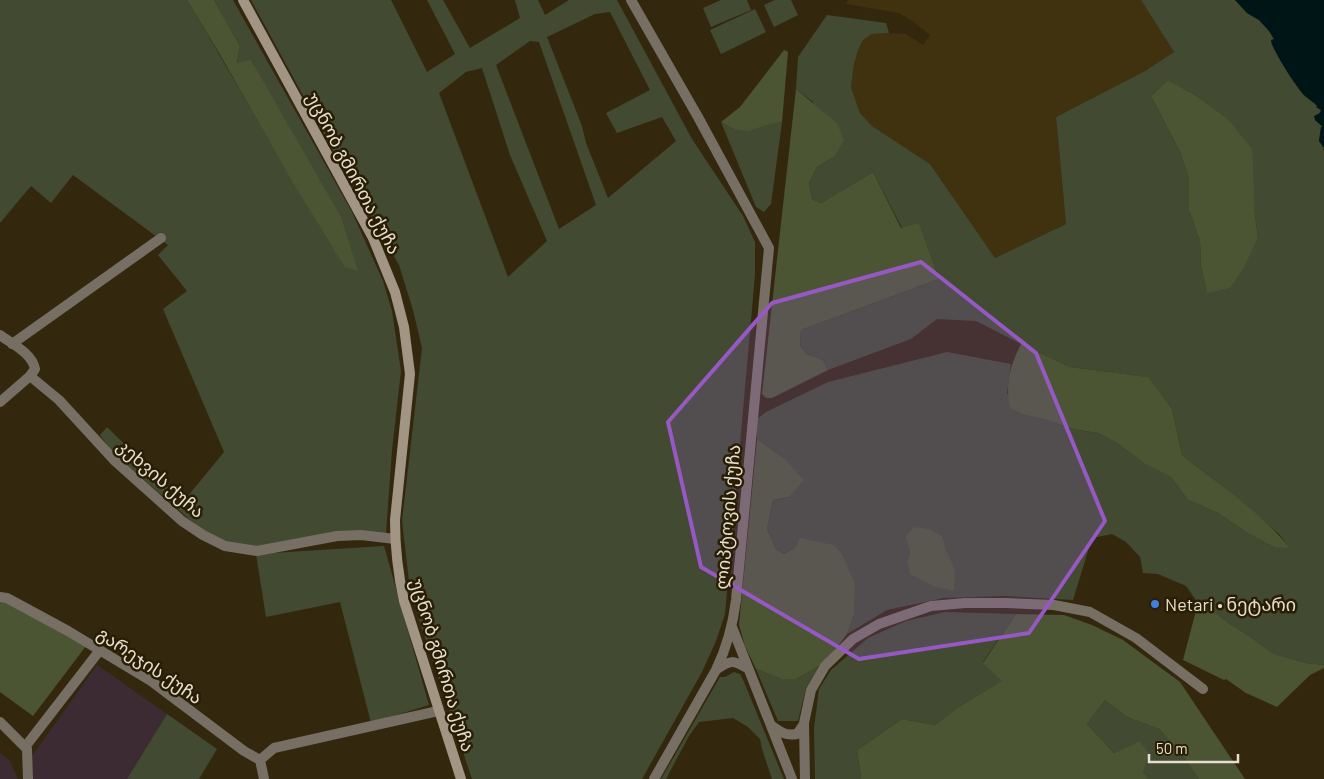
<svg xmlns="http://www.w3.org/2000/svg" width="1324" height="779" font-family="Barlow,'Noto Sans Georgian',sans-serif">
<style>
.built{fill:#40310f}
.education{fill:#3d2b34}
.green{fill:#424a32;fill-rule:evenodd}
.forest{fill:#4b5534}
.water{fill:#001616}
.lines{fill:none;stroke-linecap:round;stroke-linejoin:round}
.minor{stroke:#776f64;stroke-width:10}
.secondary{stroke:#a39584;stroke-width:10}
.marked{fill:#9659c3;fill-opacity:0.2;stroke:#9659c3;stroke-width:4;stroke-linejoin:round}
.shop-dot{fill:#3f7fe0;stroke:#291e04;stroke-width:2}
.labels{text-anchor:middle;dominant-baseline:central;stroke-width:5;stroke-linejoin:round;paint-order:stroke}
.street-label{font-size:18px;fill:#e6dfd0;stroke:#291e04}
.poi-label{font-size:18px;fill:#e6dfd0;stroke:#291e04;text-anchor:start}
</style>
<rect width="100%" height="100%" fill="#33280e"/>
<path class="built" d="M848,0H1141L1174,52L1145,71L1056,117L1066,224L995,258L930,164L872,126L860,113L851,87L854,64L858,50L863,40L872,34L889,33L906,34L923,45L930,35L914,22L899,13L846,4Z"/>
<path class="education" d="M97,665L167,714L127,779H33L32,756Z
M0,753L10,761L18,779H0Z"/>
<path class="green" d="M0,0H187C237,83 284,168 334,250L252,61L237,64L240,46L214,0H233L352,212L383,281L392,311L401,371L392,450L386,533L258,547L228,542L206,532L189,519L113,453L100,435L107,427L183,502L224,452L163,309L187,291L158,255L168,245L73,175L51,203L31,186L0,223Z
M251,0H391L427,72L455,54L427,0H443L470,48L520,18L515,0H538L545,15L569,0H617L692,139L743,216L755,242V275L725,614L716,641L702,672L642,779H472L421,626L409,581L402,521L422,348L413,310L399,265L335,154ZM610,12L650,90L606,113L617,133L662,117L676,141L608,198L586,143L582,126L547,37L595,14ZM530,41L539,42L596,205L559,229L496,65ZM482,68L510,155L547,241L508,277L439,93L466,72Z
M721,0H747L751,10L711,27L703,8Z
M775,0H791L798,15L774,27L764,5Z
M1141,0H1235L1247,13L1259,20L1269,31L1274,39L1271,43C1280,59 1292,81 1303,94C1309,101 1315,102 1321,110L1315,120L1324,128L1321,127L1319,141L1324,148L1323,149L1324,152V665L1306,663L1274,654L1249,636L1227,622L1212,610L1198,603L1186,586L1158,574L1143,573L1140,557L1126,542L1112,534L1092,538L1073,600L1005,596L944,598L887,610L847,634L854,615L796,547L784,554L776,549L767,529L773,500L789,497L785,459L757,439V419L766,412L828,382L947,352L1011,364L1007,393L1025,415L1047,420L1072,429L1098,433L1117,443L1145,464L1171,477L1188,500L1218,513L1249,534L1274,547H1289L1279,534L1243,503L1182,455L1172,409L1147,377L1070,367L1021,344L976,321L937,319L911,339L828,370L823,360L807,354L800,346L801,330L939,279L919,224L902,228L873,172L821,203L812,199L809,183L817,167L834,157L813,102L796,89L798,57L827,15L886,23L889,33L872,34L863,40L858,50L854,64L851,87L860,113L872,126L930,164L995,258L1066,224L1056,117L1145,71L1174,52ZM1168,80L1197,96L1227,118L1253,187L1255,215L1258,238L1229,288L1207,292L1201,265L1200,241L1189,210V178L1180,152L1151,96ZM943,537L946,550L907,561L910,553Z
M755,9L766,32L721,54L710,30Z
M721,122L734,129L782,122L771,204L764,212L756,207Z
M384,546L429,705L371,723L340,602L266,617L256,554Z
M945,612L1016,614L983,662L1003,681L957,708L935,725L902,719L857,750L861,777L860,779H815L814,728L819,689L831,670L868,638L906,621Z
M819,666L806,688L798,721H778L756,669L782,679H796Z
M734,672L740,674L744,682L784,779H772L762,749L760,739L748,727L733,718L699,722L689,736L666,779H661L720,677H725Z
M1105,700L1127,717L1159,729L1179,751L1199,779H1149L1143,772L1139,741L1114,753L1087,724Z
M167,714L217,749L199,779H127Z"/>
<path class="forest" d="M187,0H214L240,46L237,63L251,60L341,217L358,271L345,267L334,250L293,183L222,58Z
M784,50L788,52L782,122L766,125L748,131L734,129L721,122L740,107Z
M1168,80L1197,96L1227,118L1252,149L1255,215L1258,238L1243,269L1230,288L1207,293L1201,265L1200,241L1189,210V178L1180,152L1151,96Z
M796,89L837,123L844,140L834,157L817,167L809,183L812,199L821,203L873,172L901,228L919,223L939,279L801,330L800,346L807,354L823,360L828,370L772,398H766L762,394Z
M1021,344L1070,367L1148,377L1172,409L1182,455C1218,484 1261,512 1290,548L1274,547L1249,534L1218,513L1188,500L1171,477L1145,464L1117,443L1098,433L1072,429L1047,420L1025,415L1010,408C1005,383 1010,366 1021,344Z
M757,439L785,459L804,480L789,497L773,500L767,529L776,549L784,554L796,547L800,538L834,545L842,554L855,584L854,615L847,634L835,650L819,666L796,679H782L756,669L745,646L739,625Z
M914,527L930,529L943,537L946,550L955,570L954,591L935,587L910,574L907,561L910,553L906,536Z
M0,601L6,602L86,646L33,716L0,692Z
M1198,603L1212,610L1227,622L1249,636L1274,654L1306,663L1324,665V668L1310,675L1277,707L1246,693L1226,679L1224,680L1183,660Z
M1016,614L1064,615L1092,625L1123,640L1180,682L1245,779H1199L1179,751L1159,729L1127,717L1105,700L1087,724L1114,753L1139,741L1149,753L1143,772L1149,779H860L861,777L857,750L902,719L935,725L957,708L1002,681L983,663Z"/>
<path class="water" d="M1235,0H1324V148L1319,141L1321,127H1323L1315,120L1314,116L1320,113L1321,110L1316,107L1317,106C1314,102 1309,99 1305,96C1297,88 1272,50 1271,40L1274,39L1269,31L1259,20L1247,13Z"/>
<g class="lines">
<path class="minor" d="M631,0L698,117L769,248L736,600C733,624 727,647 716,670L654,779
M0,335C12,344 32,353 35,369L30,376L0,402
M12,344L161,238
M30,376L59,400L115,461L182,521L203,535L225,546L257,551L337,536L361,535L395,539
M0,597L7,598L68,631L151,681L244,751L260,760L264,779
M732,627L792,779
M717,669C731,660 733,660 747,668
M0,722L27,749L28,779
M771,725C780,732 785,736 797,734L804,724
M25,747L100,650
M260,760L274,748L438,711
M805,779L804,723L811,690L825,666L853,639L879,624L931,606L965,603H1007L1054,605L1090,612L1136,638L1203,689"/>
<path class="secondary" d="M243,0L373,238L395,292L404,327L410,374L395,520C395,548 398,574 404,601L461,779"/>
</g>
<path class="marked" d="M921,262L1036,353L1105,521L1029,633L859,659L701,567L668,422L772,303Z"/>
<circle class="shop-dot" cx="1155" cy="604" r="5"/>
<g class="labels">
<g class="street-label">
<text transform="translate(354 173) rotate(62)">უცნობ გმირთა ქუჩა</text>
<text transform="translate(161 478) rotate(41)">კეხვის ქუჩა</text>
<text transform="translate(727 517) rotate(-85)">ლიპტოვის ქუჩა</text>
<text transform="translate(150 665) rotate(34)">გარეჯის ქუჩა</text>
<text transform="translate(443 665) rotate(73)">უცნობ გმირთა ქუჩა</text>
</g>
<g class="poi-label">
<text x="1165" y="604">Netari • ნეტარი</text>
</g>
</g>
<path d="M1149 754v8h89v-8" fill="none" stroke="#e6dfd0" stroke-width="2.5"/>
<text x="1156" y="754" font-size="15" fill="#e6dfd0" stroke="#291e04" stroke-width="4" paint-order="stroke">50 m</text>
</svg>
